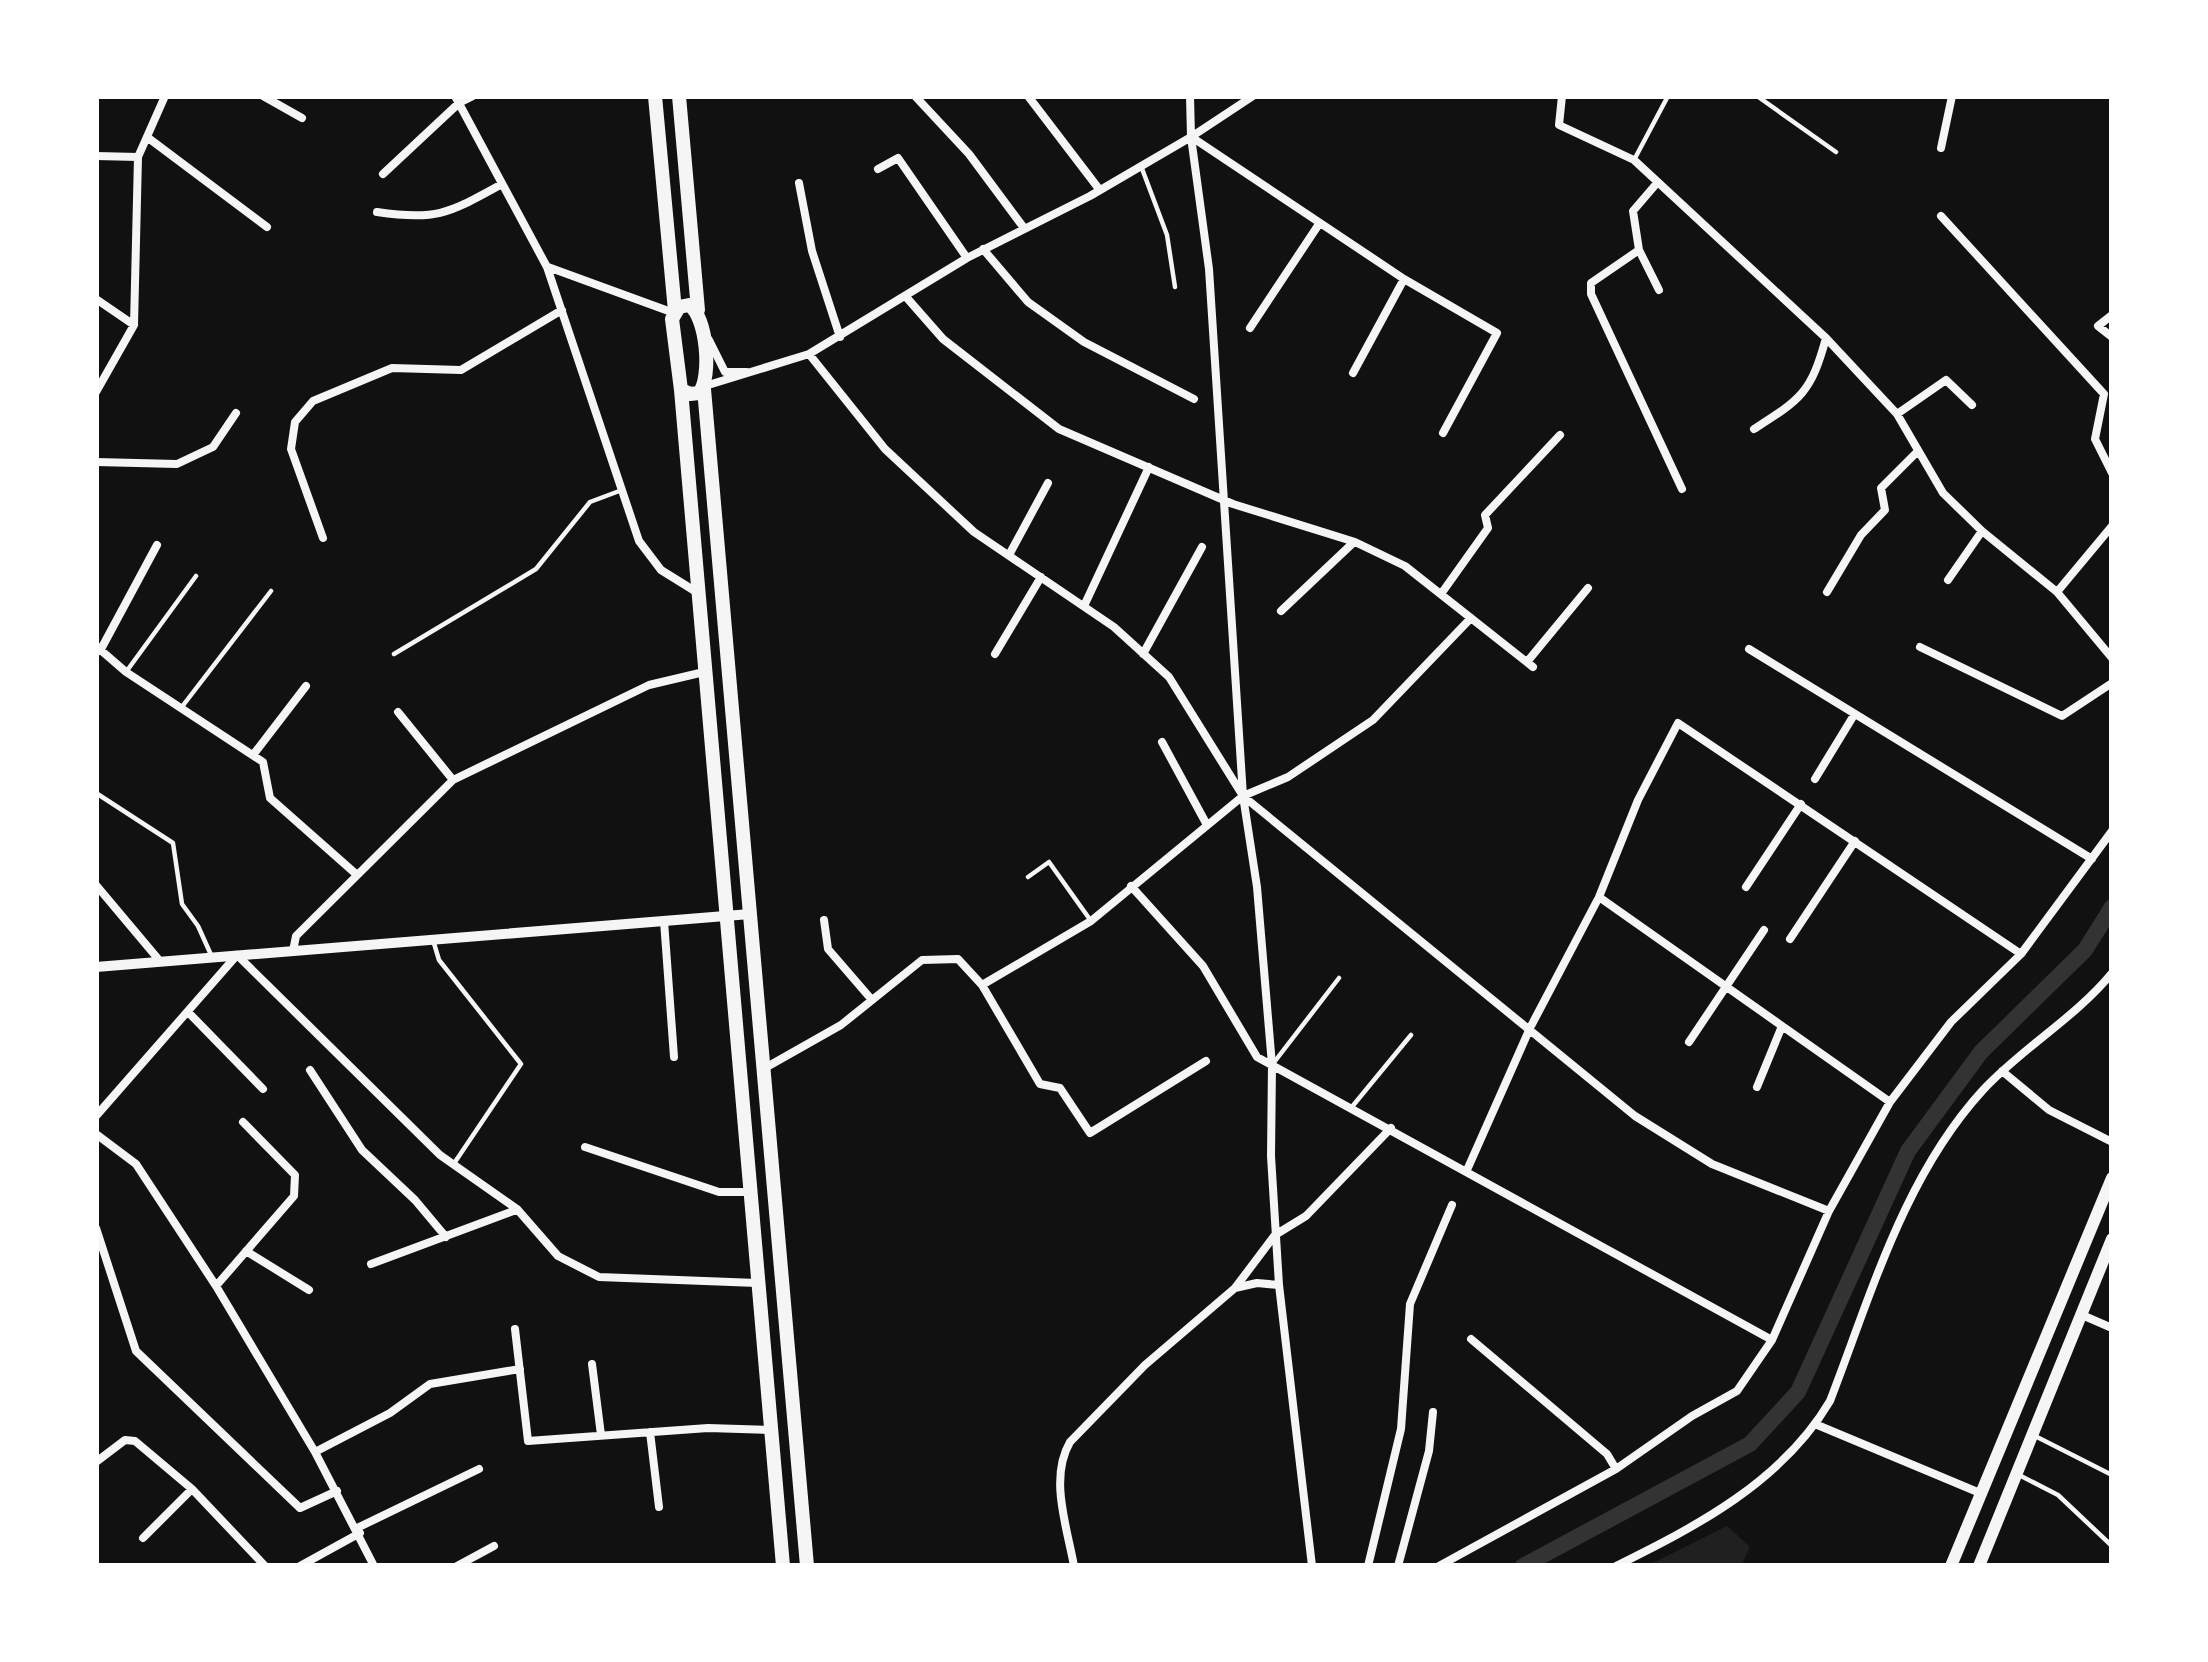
<svg xmlns="http://www.w3.org/2000/svg" width="2208" height="1662" font-family="Rubik,sans-serif">
<style>
.green{fill:#202020}
.lines{fill:none;stroke-linecap:round;stroke-linejoin:round}
.canal{stroke:#333;stroke-width:16}
.service{stroke:#f5f5f5;stroke-width:4.5}
.minor{stroke:#f5f5f5;stroke-width:8}
.tertiary{stroke:#f5f5f5;stroke-width:10}
.secondary{stroke:#f5f5f5;stroke-width:12}
.primary{stroke:#f5f5f5;stroke-width:14}
</style>
<rect width="100%" height="100%" fill="#111"/>
<path class="green" d="M1727,1526L1750,1547L1741,1566H1647Z"/>
<g class="lines">
<path class="canal" d="M1523,1566L1750,1444L1798,1392L1908,1151L1981,1052L2085,950L2112,907"/>
<path class="service" d="M1757,96L1836,152
M1634,160L1668,96
M1141,166L1167,235L1175,287
M394,654L536,569L590,502L622,490
M126,672L196,576
M181,708L271,591
M96,793L173,843L182,904L198,926L212,957
M1028,877L1049,862L1091,921
M433,940L439,960L521,1064L453,1165
M1272,1065L1339,978
M1351,1108L1411,1035
M2037,1437L2112,1475
M2021,1476L2058,1495L2112,1546"/>
<path class="minor" d="M263,96L302,118
M455,96L547,267L639,541L661,570L698,593
M915,96L969,154L1024,228
M1028,96L1099,189
M1190,96L1191,137L1209,269L1243,796L1257,887L1272,1065L1271,1156L1279,1285L1312,1566
M1562,96L1559,125L1634,160L1826,338L1897,414L1943,493L1982,531L2057,592L2112,658
M147,137L267,227
M1193,138L1404,279L1497,333L1443,433
M1941,148L1952,96
M96,156L138,157
M878,169L898,158L967,258
M383,174L459,103L473,96
M799,183L812,251L840,337
M1657,183L1633,211L1639,250L1591,283V294L1682,489
M377,212C438,221 449,213 502,184
M1941,216L2104,394L2095,439L2112,473
M983,249L1028,302L1084,342L1194,399
M1639,250L1659,290
M548,267L674,313
M907,298L943,339L1059,429L1233,504L1355,542L1405,566L1533,667
M96,299L134,325
M2112,315L2098,326L2112,337
M1250,328L1319,224
M709,340L725,372H746
M809,354L885,449L974,532L1114,627L1169,677L1243,796L1635,1116L1712,1164L1829,1211
M1353,373L1404,279
M705,386L809,354L967,258L1090,196L1191,137L1253,96
M96,392L134,325L138,157L165,96
M1897,414L1946,380L1972,405
M1754,429C1801,399 1811,393 1826,338
M96,462L177,464L213,447L236,413
M323,538L291,449L295,422L313,401L392,368L461,370L562,310
M1009,555L1048,483
M1948,580L1982,531
M1827,592L1861,535L1885,510L1881,488L1917,452
M2057,592L2112,526
M1441,594L1488,528L1485,515L1560,435
M1084,606L1149,467
M1281,611L1354,542
M96,646L126,672L263,762L270,798L356,874
M1920,647L2062,716L2112,683
M1749,649L2092,859
M100,651L157,545
M995,654L1041,577
M1143,654L1202,547
M1527,662L1588,588
M398,712L453,780
M1162,742L1207,825
M253,755L306,686
M1815,779L1854,715
M96,885L159,960
M1131,886L1203,966L1257,1057L1772,1340
M1746,887L1801,804
M1599,897L1890,1102
M824,920L828,949L872,1000
M664,921L674,1057
M1790,939L1855,841
M293,951L296,936L453,780L649,685L704,672
M982,985L1091,921L1243,796L1288,777L1373,720L1471,618
M188,1012L263,1089
M1689,1042L1764,930
M765,1068L841,1025L922,960L958,959L982,985L1040,1084L1060,1088L1090,1133L1206,1061
M310,1070L362,1150L415,1200L446,1237
M2002,1071L2049,1110L2112,1142
M1757,1087L1782,1026
M96,1116L237,955L440,1155L517,1209L558,1256L599,1277L757,1283
M96,1134L136,1164L216,1286L315,1452L374,1566
M585,1147L719,1192H750
M1467,1170L1530,1028L1599,897L1638,800L1678,723L2021,954
M96,1228L136,1351L300,1508L337,1491
M246,1251L309,1290
M371,1264L516,1210
M1279,1285L1257,1283L1235,1288L1275,1235L1306,1216L1391,1128
M216,1286L294,1196L295,1175L243,1122
M2082,1315L2112,1328
M515,1329L528,1441L708,1428L770,1430
M1471,1339L1607,1454L1616,1469
M592,1364L601,1435
M1815,1424L1980,1493
M650,1432L659,1507
M315,1452L390,1413L430,1384L520,1369
M96,1462L125,1440L135,1441L192,1489L265,1566
M357,1528L479,1469
M143,1538L192,1489
M300,1566L360,1533
M457,1566L494,1546
M1074,1566C1067,1527 1049,1478 1070,1442L1145,1365L1235,1288
M1368,1566L1401,1429L1410,1304L1452,1205
M1398,1566L1429,1451L1433,1412
M1439,1566L1616,1469L1692,1416L1737,1391L1772,1340L1829,1211L1890,1102L1951,1022L2021,954L2112,831
M1616,1566C1697,1526 1782,1482 1830,1401C1871,1295 1904,1176 1983,1090C2022,1048 2075,1018 2112,973"/>
<path class="tertiary" d="M96,967L750,914"/>
<path class="secondary" d="M1951,1566L2112,1178
M1979,1566L2112,1239"/>
<path class="primary" d="M655,96L675,311
M679,96L698,310
M704,389L807,1566
M681,390L690,394L699,393C712,378 707,316 689,305L679,307L672,319L681,390L783,1566"/>
</g>
<rect width="2208" height="1662" fill="none" stroke="#ffffff" stroke-width="198"/>
</svg>
